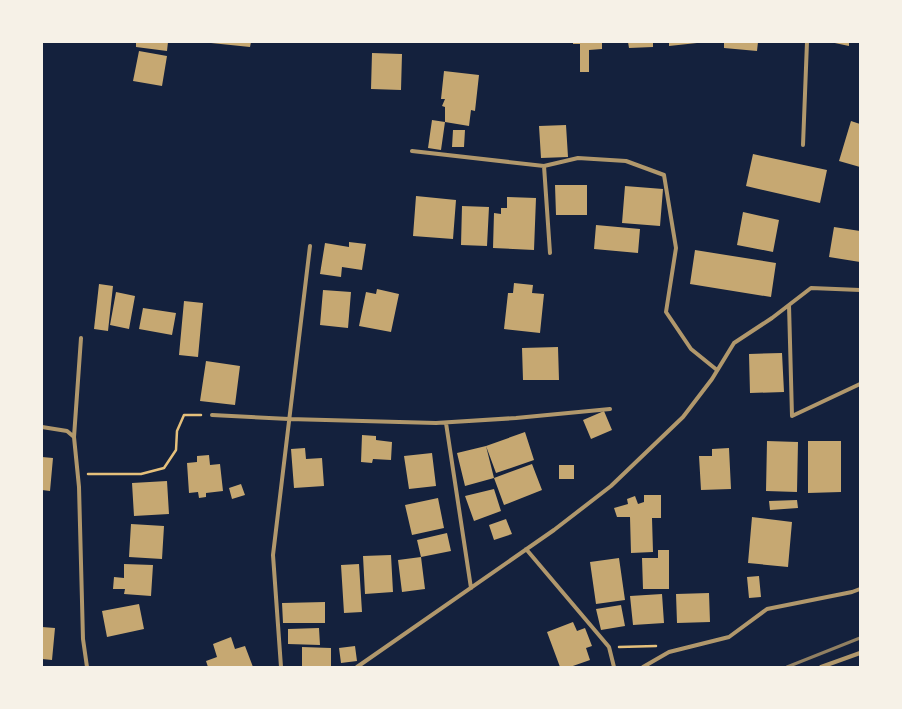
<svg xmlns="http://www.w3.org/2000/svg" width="902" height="709" font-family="'Fira Sans Condensed',sans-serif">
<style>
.building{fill:#c6a872}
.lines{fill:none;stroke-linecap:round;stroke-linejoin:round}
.path{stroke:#e5c07b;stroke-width:2.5}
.minor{stroke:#b1986c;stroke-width:4}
.rail{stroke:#918062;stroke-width:3}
</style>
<rect width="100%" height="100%" fill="#14213d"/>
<path class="building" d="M136,42H168L167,51L136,47Z
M211,42H251L250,47L211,43Z
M573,42H602V49L589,50V72H580V44H573Z
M628,42H653V47L629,48Z
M669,42H697V43L669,46Z
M724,42H758L757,51L724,48Z
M830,42H849V46Z
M139,51L167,56L162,86L133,81Z
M372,53L402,54L401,90L371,89Z
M444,71L479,75L475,111L471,110L469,126L445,122V107L442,106L445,99H441Z
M432,120L445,122L441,150L428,148Z
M851,121L860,124V167L839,161Z
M566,125L568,157L541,158L539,126Z
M453,130H465L464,147H452Z
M753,154L827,170L820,203L746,186Z
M555,185H587V215H556Z
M625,186L663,189L660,226L622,223Z
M416,196L456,200L453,239L413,236Z
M507,197L536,198L534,250L493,248L494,213L501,214V208H507Z
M462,206L489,207L487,246L461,245Z
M743,212L779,220L773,252L737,245Z
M596,225L640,229L638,253L594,249Z
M834,227L860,231V262L829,257Z
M349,242L366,244L362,270L342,267L341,277L320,274L325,243L349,247Z
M695,250L776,263L771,297L690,284Z
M514,283L533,285L532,293L544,294L540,333L504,329L508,293H513Z
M99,284L113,286L108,331L94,329Z
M377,289L399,294L391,332L359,326L366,292L376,294Z
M323,290L351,292L348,328L320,325Z
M116,292L135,296L129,329L110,325Z
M184,301L203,303L198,357L179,355Z
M143,308L176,313L172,335L139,329Z
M558,347L559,380H523L522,348Z
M782,353L784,392L750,393L749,354Z
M206,361L240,366L235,405L200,401Z
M604,411L612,430L591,439L583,420Z
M525,432L534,460L496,473L486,446L494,478L465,486L457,453L486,446Z
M362,435L376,436V440L392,442L391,460L373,459L372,463L361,462Z
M767,441L798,442L797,492L766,491Z
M808,441H841V492L808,493Z
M305,448L306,459L322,458L324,486L294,488L291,449Z
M729,448L731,489L701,490L699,456H712V449Z
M432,453L436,486L409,489L404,456Z
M209,455L210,465L220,464L223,491L206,493V497L199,498L198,492L189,493L187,463L197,462V456Z
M42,457L53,458L50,491L42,490Z
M532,464L542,490L504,505L494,478Z
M559,465H574V479H559Z
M167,481L169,514L134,516L132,483Z
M241,484L245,495L232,499L229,488Z
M494,489L501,511L474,521L465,496Z
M644,495H661V518H652L653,552L631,553L630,517H617L614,508L628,504L627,499L635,496L638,504L644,502Z
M438,498L444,528L412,535L405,505Z
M797,500L798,508L770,510L769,501Z
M752,517L792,522L788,567L748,563Z
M506,519L512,534L494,540L489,525Z
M131,524L164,526L162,559L129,557Z
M447,533L451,551L421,557L425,589L402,592L398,560L421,557L417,540Z
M658,550H669V589H643L642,558H658Z
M391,555L393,592L365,594L363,556Z
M619,558L625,600L596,604L590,562Z
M124,564L153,565L151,596L124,594L125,589H113L114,577L124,578Z
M359,564L362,612L344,613L341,565Z
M759,576L761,597L749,598L747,577Z
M709,593L710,622L677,623L676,594Z
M662,594L664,623L633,625L630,596Z
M325,602V623H283L282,603Z
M139,604L144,629L107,637L102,611Z
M621,605L625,626L601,630L596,609Z
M573,622L577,631L585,628L592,646L586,648L590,660L570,667H560L547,632Z
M42,627L55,628L52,660L42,659Z
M319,628L320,645L288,644V629Z
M231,637L235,649L245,646L253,667H208L206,661L217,657L213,644Z
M355,646L357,661L341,663L339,648Z
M302,647L331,648V667H302Z"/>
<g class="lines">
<path class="path" d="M88,474H141L164,468L176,450L177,431L184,415H201
M619,647L656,646"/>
<path class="minor" d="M803,145L807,42
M412,151L544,166L578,158L626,161L664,175L676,248L666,312L691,349L717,370
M544,166L550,253
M789,305L792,416L860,384
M212,415L289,419L436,423L516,418L610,409
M446,423L471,588
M42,427L67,431L74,437L79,487L83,639L87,667
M74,437L81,338
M526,549L609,647L614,667
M281,667L273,555L310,246
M357,667L554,530L611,486L683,417L712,379L734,343L772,318L811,288L860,290
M643,667L669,652L729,637L767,609L852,592L860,589
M821,667L860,653"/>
<path class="rail" d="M787,667L860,638"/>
</g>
<rect width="902" height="709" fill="none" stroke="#f6f1e7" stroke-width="86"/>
</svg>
